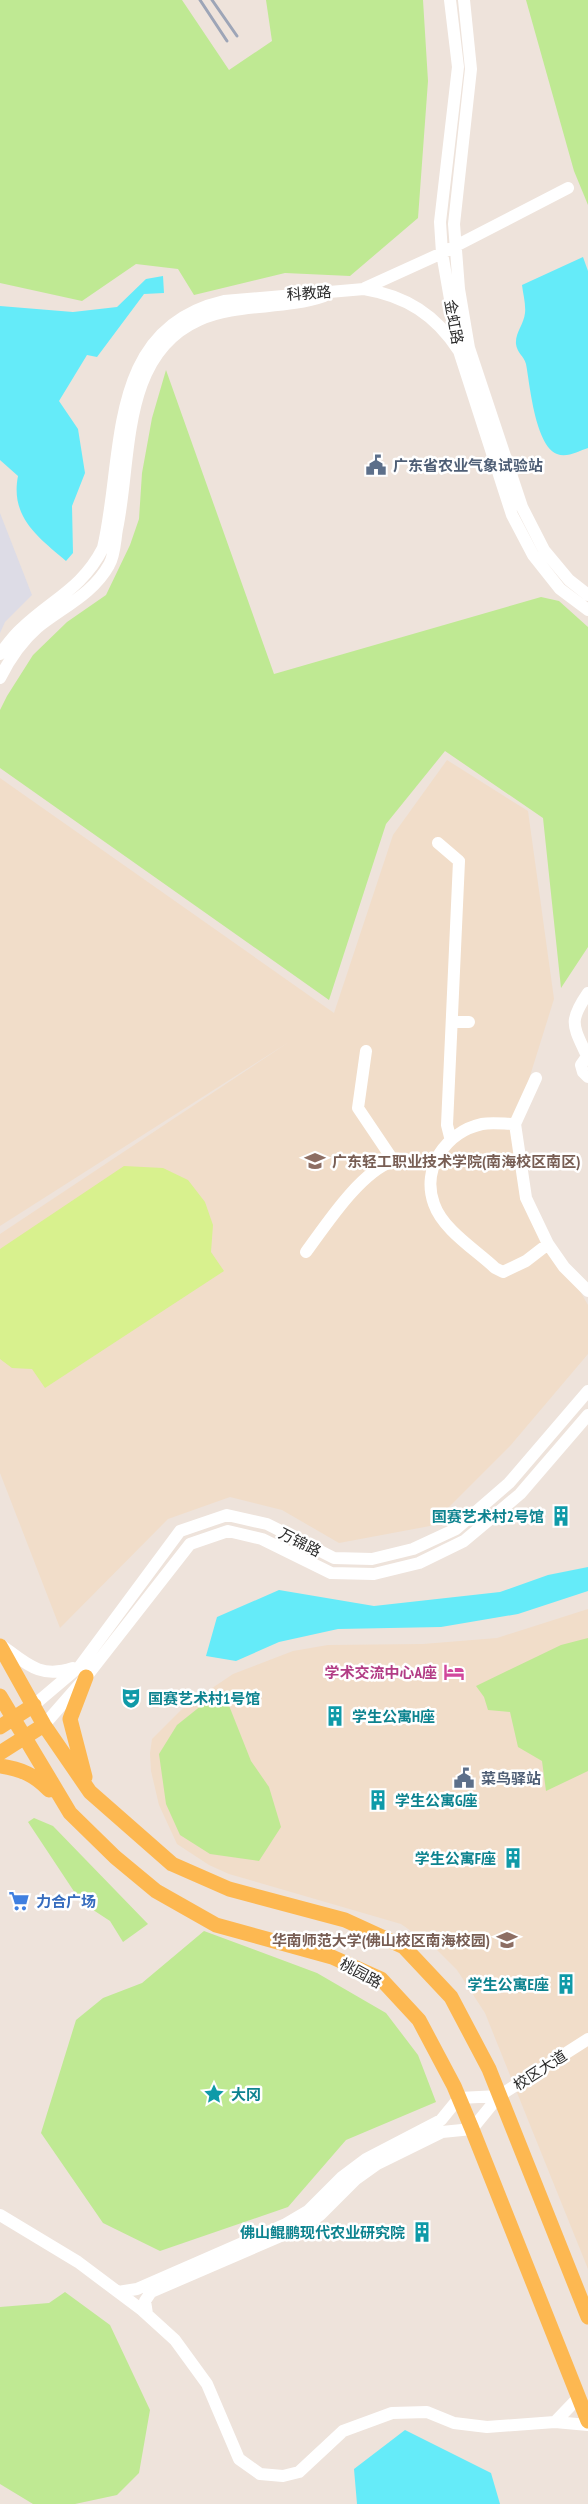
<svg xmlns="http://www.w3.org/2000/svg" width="588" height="2504" font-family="'PT Sans Narrow','Noto Sans SC',sans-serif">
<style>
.industrial{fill:#dddce6}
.education{fill:#f1ddc9}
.green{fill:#bfe993}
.pitch{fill:#d8f18e}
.water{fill:#65ebf9}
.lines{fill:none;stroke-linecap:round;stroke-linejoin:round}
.minor{stroke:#fff;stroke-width:12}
.major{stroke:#fdb851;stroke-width:15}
.rail{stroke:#9da5b7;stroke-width:3}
.labels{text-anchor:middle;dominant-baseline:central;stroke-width:5;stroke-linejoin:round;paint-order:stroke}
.street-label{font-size:15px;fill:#2b2b2b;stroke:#fff}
.service-label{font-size:15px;font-weight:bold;fill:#4e5e75;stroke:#fff;text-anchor:start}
.education-label{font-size:15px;font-weight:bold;fill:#785e54;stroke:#fff;text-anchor:start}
.culture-label{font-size:15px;font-weight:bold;fill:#0d838f;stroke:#fff;text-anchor:end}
.hotel-label{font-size:15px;font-weight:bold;fill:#b23c85;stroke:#fff;text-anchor:end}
.shop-label{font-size:15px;font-weight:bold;fill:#366cbe;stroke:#fff;text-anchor:start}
</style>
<rect width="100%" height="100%" fill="#eee3db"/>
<path class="industrial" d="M0,513L32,595L5,622L0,633Z"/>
<path class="education" d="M447,760L528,811L554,999L515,1124L526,1198L588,1305V1354L510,1446L430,1526L339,1543L282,1510L230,1497L168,1519L60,1628L0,1473V1234L289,1042L0,1226V778L334,1013L393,835Z
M588,1609V2269L485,2013L457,1970L435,1948L401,1924L229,1874L209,1865L177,1844L159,1805L151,1771L150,1753L152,1739L184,1707L233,1674L293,1651L328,1645L423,1644L497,1638Z"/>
<path class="green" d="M0,0H182L229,70L272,41L266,0H423L428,81L418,218L350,276L285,273L194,295L178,269L136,264L82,301L0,283Z
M526,0H588V205L574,171Z
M166,370L274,674L541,597L559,601L588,627V947L561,988L543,818L445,751L386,824L329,1000L0,768V710L7,696L33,655L67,622L106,595L130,545L139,519L142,473L152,418Z
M588,1638V1771L546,1791L542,1761L518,1747L510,1712L488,1710L484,1697L476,1686L561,1645Z
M212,1697L226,1698L251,1761L269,1787L281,1827L259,1861L210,1854L180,1835L166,1804L159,1754L177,1725Z
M34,1818L53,1826L148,1924L123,1942L110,1921L81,1902L28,1822Z
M204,1931L317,1973L386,2013L418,2055L436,2102L346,2140L288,2207L160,2251L103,2223L41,2133L76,2020L103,1998L142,1983Z
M65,2292L110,2325L150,2410L139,2473L117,2495L75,2504H33L0,2484V2307L49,2303Z"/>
<path class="pitch" d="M124,1166L163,1168L188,1180L205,1202L213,1225L211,1252L224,1271L45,1388L32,1369L12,1368L0,1359V1249Z"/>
<path class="water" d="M583,257L588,271V448C579,451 567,458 557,454C535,445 530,385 526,364C524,356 517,353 516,344C515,333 524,324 525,313C526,304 523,294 522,285Z
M163,276L164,293L144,294L97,357L87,355L59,401L78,429L85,473L72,506L73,553L66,561C38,537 10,517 18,476L0,460V306L73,312L117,307L146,279Z
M588,1567V1591L518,1614L441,1627L338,1629L279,1642L236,1661L206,1656L217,1617L279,1590L374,1606L500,1592L548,1575Z
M405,2430L491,2473L500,2504H357L354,2469Z"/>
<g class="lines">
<path class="minor" d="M450,0L458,67L440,222L442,253L459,351L512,515L533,555L560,589L588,610
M464,0L471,69L454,224L459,289L469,348L522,507L544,550L569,580L588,595
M365,288L442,253L568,188
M0,654C7,645 13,636 21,629C52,599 82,589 103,548C125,455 105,328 224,301L364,289C406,296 436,315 459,351
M0,678C9,660 23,640 38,627C63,607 93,594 109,565C115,555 115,540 117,529C132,458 120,355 199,320C236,303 284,310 324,296
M438,843L459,861L447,1125L450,1137
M452,1022H469
M366,1051L358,1108L393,1160
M588,1055L581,1065L583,1072L588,1077
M587,1056C573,1025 568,1022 588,993
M536,1078L515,1124L526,1198L548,1244L564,1267L588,1291
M515,1124C505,1124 492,1122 482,1124C446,1132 421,1168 434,1204C443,1230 476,1250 495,1268L503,1272L526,1261L548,1244
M306,1252C326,1225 360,1172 393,1161C404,1157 423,1162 435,1162
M1,1645C27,1664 40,1679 73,1668
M34,1705L80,1666L180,1531L227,1515L267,1524L334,1558L372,1559L413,1549L456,1529L509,1483L588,1391
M44,1725L86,1677L190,1544L228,1531L262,1539L331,1573L374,1574L419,1563L464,1541L520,1494L588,1415
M0,2215L78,2262L142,2310L175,2340L207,2384L239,2459L260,2474L283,2476L299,2472L343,2431L392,2413L427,2412L454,2423L487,2427L555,2422L588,2425
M118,2292L137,2289L286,2224L308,2211L342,2177L366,2159L441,2120L459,2098L499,2096
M147,2314L145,2301L151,2292L304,2226L320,2215L356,2179L377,2164L442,2132L472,2129L499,2096L588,2039
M555,2422L579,2397"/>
<path class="major" d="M0,1646L44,1725L90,1792L172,1864L229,1889L345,1920L404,1947L451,1997L489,2069L588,2317
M0,1696L70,1813L115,1857L156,1891L216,1925L332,1957L381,1979L419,2020L454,2086L472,2129L588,2421
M0,1727L34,1705
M0,1753L44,1725
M0,1766C21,1769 35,1775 49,1790
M85,1777L70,1719L86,1677"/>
<path class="rail" d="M200,0L227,41
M212,0L237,36"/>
</g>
<defs>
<g id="civic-bare" transform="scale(1.62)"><path d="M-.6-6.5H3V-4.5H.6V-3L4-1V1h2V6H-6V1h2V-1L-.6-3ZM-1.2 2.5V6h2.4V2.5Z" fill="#5c6f8a" stroke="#fff" stroke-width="2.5" paint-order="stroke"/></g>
<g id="university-bare" transform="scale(1.62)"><path d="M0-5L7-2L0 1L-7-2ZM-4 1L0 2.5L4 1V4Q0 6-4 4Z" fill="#8d6e63" stroke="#fff" stroke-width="2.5" paint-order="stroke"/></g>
<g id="building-bare" transform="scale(1.62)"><path d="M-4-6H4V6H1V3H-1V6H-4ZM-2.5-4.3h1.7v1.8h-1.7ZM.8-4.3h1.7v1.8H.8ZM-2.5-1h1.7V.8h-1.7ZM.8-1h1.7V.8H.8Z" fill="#0f9aa8" stroke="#fff" stroke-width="2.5" paint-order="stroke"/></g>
<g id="hotel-bare" transform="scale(1.62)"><path d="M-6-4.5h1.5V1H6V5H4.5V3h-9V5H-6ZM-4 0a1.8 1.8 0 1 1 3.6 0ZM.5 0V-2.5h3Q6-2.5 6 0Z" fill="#d1479c" stroke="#fff" stroke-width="2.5" paint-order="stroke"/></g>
<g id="theatre-bare" transform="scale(1.62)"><path d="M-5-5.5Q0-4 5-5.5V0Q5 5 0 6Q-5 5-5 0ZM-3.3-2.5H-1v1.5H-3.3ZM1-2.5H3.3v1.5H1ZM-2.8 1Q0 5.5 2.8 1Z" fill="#0f9aa8" stroke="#fff" stroke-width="2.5" paint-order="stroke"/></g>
<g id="supermarket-bare" transform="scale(1.62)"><path d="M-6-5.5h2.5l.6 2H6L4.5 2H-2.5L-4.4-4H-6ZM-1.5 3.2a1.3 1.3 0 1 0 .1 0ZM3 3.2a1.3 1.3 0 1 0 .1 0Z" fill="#3f7fe0" stroke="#fff" stroke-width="2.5" paint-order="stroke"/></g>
<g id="sight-bare" transform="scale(1.62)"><path d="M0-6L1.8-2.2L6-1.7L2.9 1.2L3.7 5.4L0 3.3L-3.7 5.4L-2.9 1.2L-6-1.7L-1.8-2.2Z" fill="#0f9aa8" stroke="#fff" stroke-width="2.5" paint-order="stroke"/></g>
</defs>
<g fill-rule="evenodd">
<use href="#civic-bare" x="376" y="465"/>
<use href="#university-bare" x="315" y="1161"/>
<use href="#building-bare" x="561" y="1516"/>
<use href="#hotel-bare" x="454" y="1672"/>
<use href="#theatre-bare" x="131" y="1698"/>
<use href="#building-bare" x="335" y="1716"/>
<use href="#civic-bare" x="464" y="1778"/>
<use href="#building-bare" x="378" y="1800"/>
<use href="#building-bare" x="513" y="1858"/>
<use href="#supermarket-bare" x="19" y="1901"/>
<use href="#university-bare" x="507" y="1940"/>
<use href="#building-bare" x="566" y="1984"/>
<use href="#sight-bare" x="214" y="2094"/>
<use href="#building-bare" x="422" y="2232"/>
</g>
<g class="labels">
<g class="street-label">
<text transform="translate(309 293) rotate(-4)">科教路</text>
<text transform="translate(454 322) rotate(80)">金虹路</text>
<text transform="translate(300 1542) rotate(27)">万锦路</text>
<text transform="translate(361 1973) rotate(28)">桃园路</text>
<text transform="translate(540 2070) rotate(-33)">校区大道</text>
</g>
<g class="service-label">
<text x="393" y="465">广东省农业气象试验站</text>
<text x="481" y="1778">菜鸟驿站</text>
</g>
<g class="education-label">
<text x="332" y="1161">广东轻工职业技术学院(南海校区南区)</text>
<text x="490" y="1940" text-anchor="end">华南师范大学(佛山校区南海校园)</text>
</g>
<g class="culture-label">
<text x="544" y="1516">国赛艺术村2号馆</text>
<text x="148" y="1698" text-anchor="start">国赛艺术村1号馆</text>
<text x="352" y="1716" text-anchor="start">学生公寓H座</text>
<text x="395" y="1800" text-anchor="start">学生公寓G座</text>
<text x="496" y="1858">学生公寓F座</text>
<text x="549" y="1984">学生公寓E座</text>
<text x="231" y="2094" text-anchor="start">大冈</text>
<text x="405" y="2232">佛山鲲鹏现代农业研究院</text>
</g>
<g class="hotel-label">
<text x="437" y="1672">学术交流中心A座</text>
</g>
<g class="shop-label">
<text x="36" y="1901">力合广场</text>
</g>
</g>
</svg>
